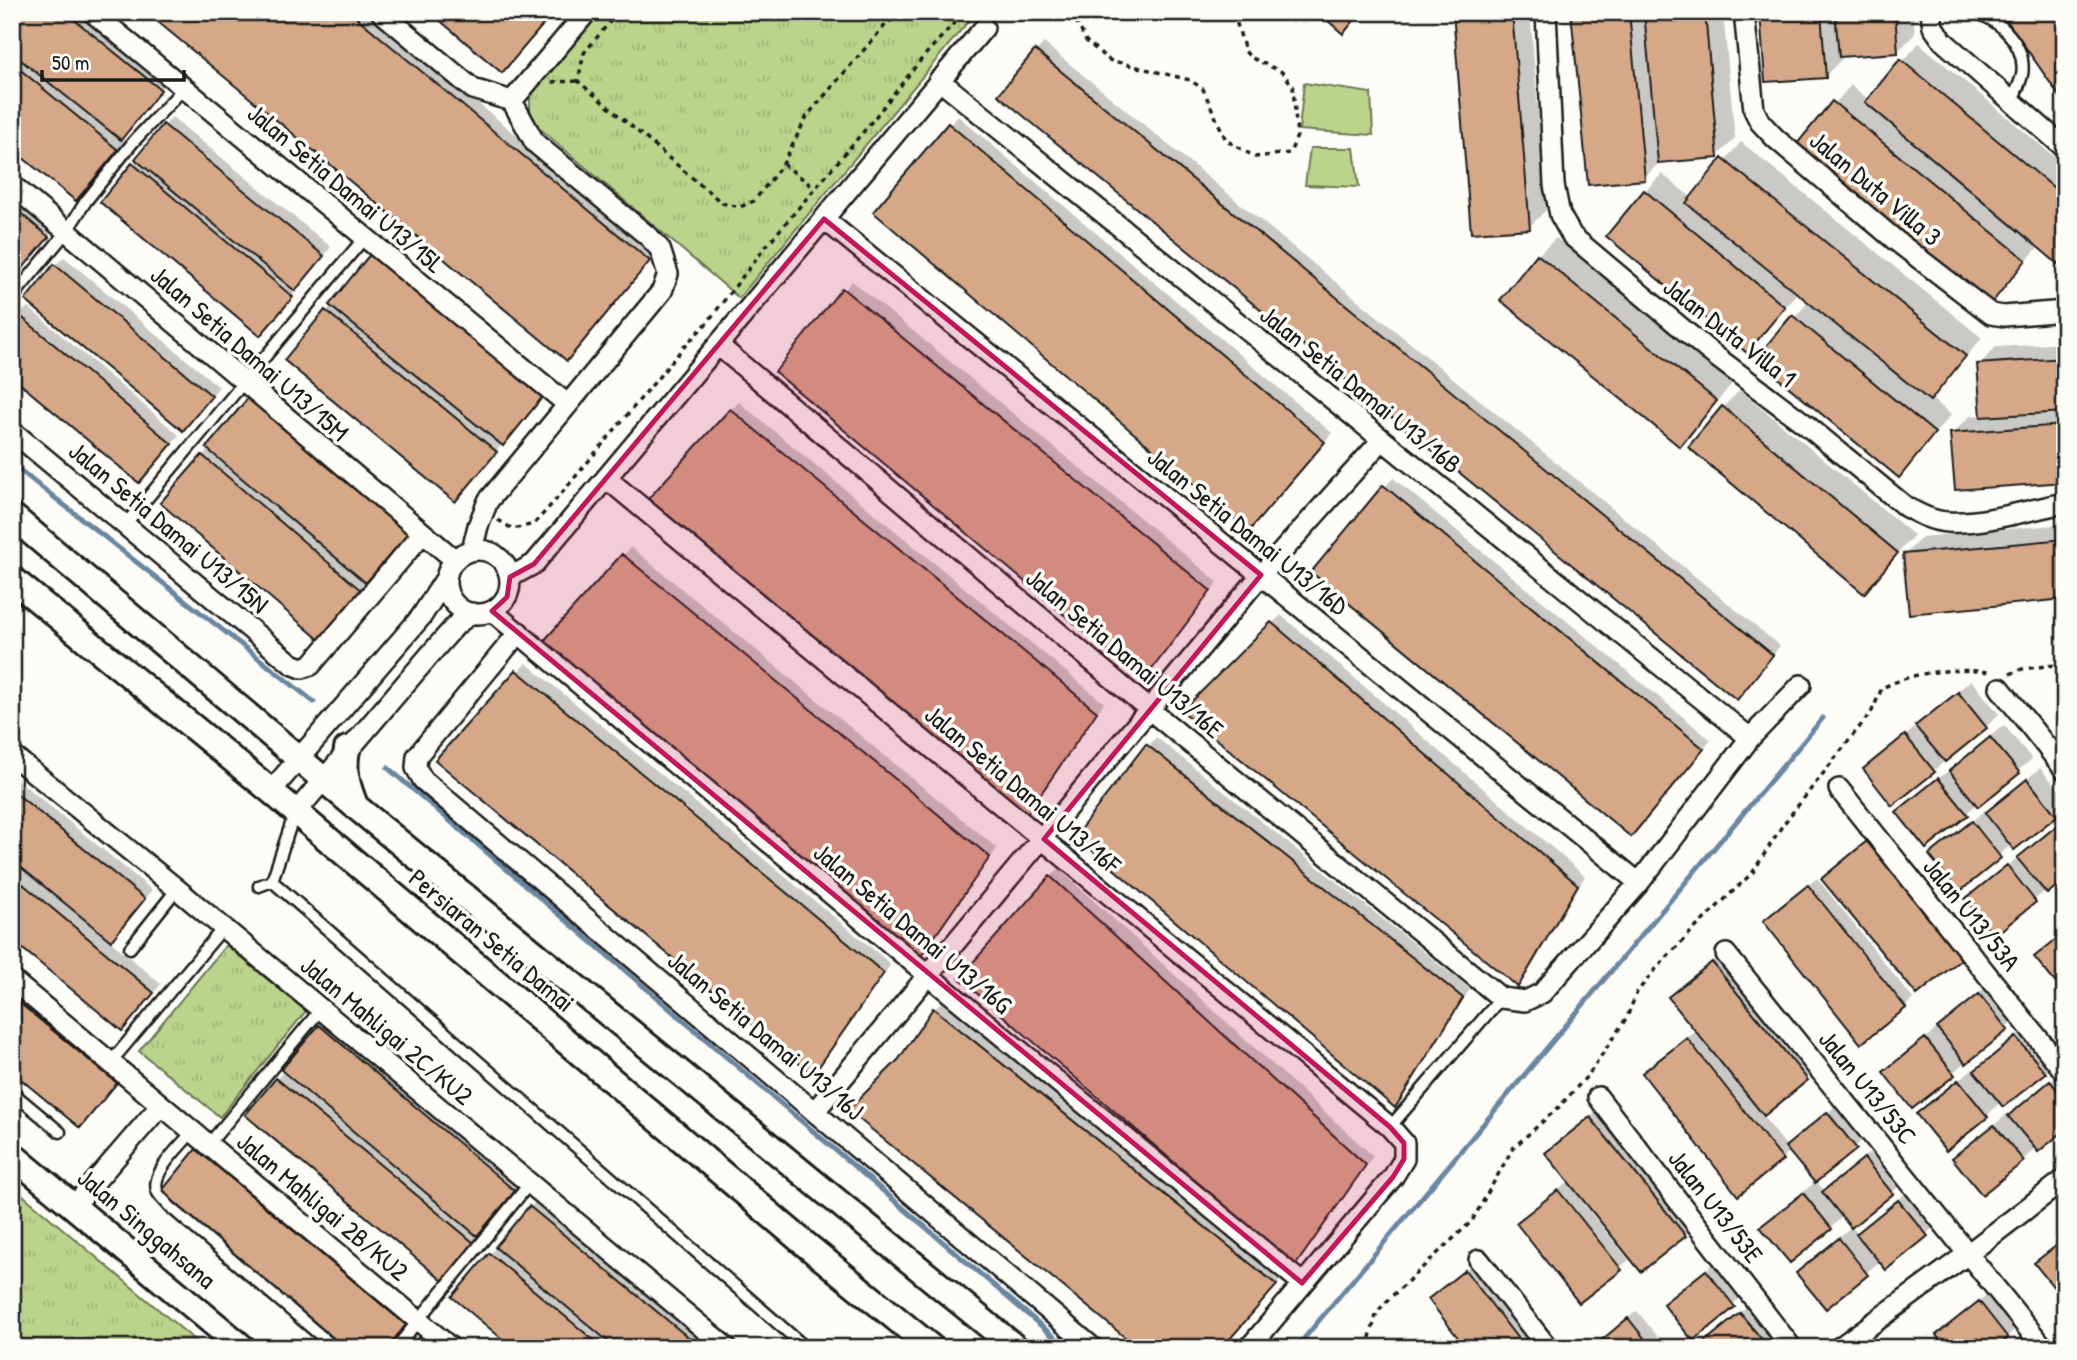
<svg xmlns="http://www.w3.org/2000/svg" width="2077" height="1360" font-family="'Patrick Hand',sans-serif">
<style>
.grass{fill:url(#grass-tufts);stroke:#6c7854;stroke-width:2}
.pitch{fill:#bbd48b;stroke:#6c7854;stroke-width:2}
.shadow{fill:#0003}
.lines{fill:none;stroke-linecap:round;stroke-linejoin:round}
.stream{stroke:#6a86a1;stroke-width:5}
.building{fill:#d6a888;stroke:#1c1c1c;stroke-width:2}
.service-casing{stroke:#1c1c1c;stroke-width:15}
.minor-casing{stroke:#1c1c1c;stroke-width:24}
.tertiary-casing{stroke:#1c1c1c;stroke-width:30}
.path{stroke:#1c1c1c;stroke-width:3.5;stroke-dasharray:5 5;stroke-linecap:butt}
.service{stroke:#fdfcf7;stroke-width:10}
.minor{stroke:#fdfcf7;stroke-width:19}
.tertiary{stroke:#fdfcf7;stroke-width:24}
.marked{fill:#c2185b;fill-opacity:0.2;stroke:#c2185b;stroke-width:5;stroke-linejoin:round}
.labels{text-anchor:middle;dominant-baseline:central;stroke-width:7;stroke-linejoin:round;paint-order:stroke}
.street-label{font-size:26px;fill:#1c1c1c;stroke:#fdfcf7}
</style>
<defs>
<pattern id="grass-tufts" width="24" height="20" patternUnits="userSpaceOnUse" patternTransform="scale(1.75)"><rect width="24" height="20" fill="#bbd48b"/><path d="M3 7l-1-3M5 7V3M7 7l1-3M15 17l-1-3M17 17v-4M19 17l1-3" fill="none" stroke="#a0b577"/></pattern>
</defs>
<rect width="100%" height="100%" fill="#fdfcf7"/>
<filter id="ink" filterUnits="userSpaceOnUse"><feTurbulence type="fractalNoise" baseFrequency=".0143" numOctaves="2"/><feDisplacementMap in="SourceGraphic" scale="14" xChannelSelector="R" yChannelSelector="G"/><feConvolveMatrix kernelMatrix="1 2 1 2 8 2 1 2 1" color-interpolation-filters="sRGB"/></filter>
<g filter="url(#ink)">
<path class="grass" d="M600,12H976L739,298L538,127L530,111V96Z
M226,945L306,1011L220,1117L139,1051Z
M12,1186L204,1348H12Z"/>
<path class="pitch" d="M1304,83L1371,93L1373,135L1299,130Z
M1310,148H1354L1359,187L1305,185Z"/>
<path class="shadow" d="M12,12H83L168,80L121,137L125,141L84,191L12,147Z
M149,12H368L657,252L575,351Z
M1455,12H1530L1546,210L1529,227Z
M1573,12H1723L1735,139L1717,156L1661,161L1644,178Z
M1762,12H1913L1915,34L1898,51L1842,55V59L1825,76Z
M2003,12H2065V101Z
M1044,43L1780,646L1745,689L1036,51Z
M1919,43L2065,166V268L2039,246L1990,302L1799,145L1851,85L1869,100Z
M958,116L1332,433L1257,521L875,212Z
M172,117L331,247L268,326L102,202Z
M1741,142L1982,338L1931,398L1951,415L1898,475L1758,359L1809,301L1798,292L1747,351L1645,191L1662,174L1692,198Z
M12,191L56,228L12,279Z
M1556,238L1733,382L1697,427L1680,444L1538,255Z
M64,257L219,387L191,420L55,265Z
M852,281L1218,582L1143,679L777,372Z
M332,305L503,443L463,491L286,359Z
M28,307L179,435L147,473L19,315Z
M2065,343V480L1952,434L1970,416L1983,415L1979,365L1996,347Z
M1740,390L1914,535L1864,591L1723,407Z
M257,391L415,525L366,580L370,583L329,630L203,456Z
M739,402L1104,703L1035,803L1027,811L731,410Z
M1393,478L1711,740L1639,826L1313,572Z
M2065,524V598L1905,554L1922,537Z
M631,547L997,848L927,949L919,957L623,556Z
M1281,615L1585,876L1526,977L1518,985L1185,711Z
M526,663L891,964L822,1064L813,1072L438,760Z
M1971,680L1999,714L1986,727L1933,771L1865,770Z
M2004,725L2032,759L1926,846L1898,812Z
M1156,737L1470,989L1403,1098L1395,1106L1077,836Z
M2040,768L2065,797V805L2055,814L2012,844L1960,889L1932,855L1985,810L1988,813Z
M12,775L152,890L109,940L161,984L130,1021L12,938Z
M2065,819V877L2046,890L1995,934L1967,899Z
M1059,869L1373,1156L1303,1256L1295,1264L1051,877Z
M1817,878L1913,999L1905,1007L1765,921Z
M1721,955L1815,1071L1762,1115L1787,1147L1841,1101L1869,1135L1815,1180L1825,1191L1877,1146L1905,1180L1892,1193L1843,1216L1831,1228L1763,1227L1816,1181L1790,1150L1782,1159L1652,1065L1697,1030L1678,989Z
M12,982L124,1074L88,1117L12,1070Z
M1992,982L2020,1016L1913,1106L1885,1072Z
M943,1001L1284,1276L1221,1348L901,1060L934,1009Z
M329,1018L522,1182L478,1232L481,1234L451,1270L277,1079Z
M2030,1025L2058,1059L2045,1072L2001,1101L1987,1116L1931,1102L1972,1069L1975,1072Z
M2064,1070L2065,1128L2036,1147L2023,1160L1954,1159L2008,1113L2010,1116Z
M1599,1110L1693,1227L1685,1235L1586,1201L1583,1203L1629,1260L1579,1301L1526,1215L1570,1181L1556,1145Z
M206,1142L413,1316L386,1348L198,1150Z
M1912,1188L1940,1222L1886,1268L1880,1261L1827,1307L1799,1273L1852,1227L1858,1234Z
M538,1199L718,1348H516L490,1254Z
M1719,1259L1747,1292L1693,1338L1678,1292Z
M1474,1263L1540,1348H1469L1438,1291Z
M1992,1290L2020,1324L2007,1337L1993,1348H1923Z
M1754,1301L1782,1335L1769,1348H1701L1713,1334Z
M1637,1311L1667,1348H1594L1599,1343Z
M2027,1333L2039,1348H2009Z"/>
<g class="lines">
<path class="stream" d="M12,464L314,702
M388,768L1067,1348
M1296,1348L1823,718"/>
</g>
<path class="building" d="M12,12H65L161,90L121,140L12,53Z
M146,12H350L650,261L567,361Z
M430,12H554L502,73Z
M1318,12H1361L1343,34Z
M1453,12H1512L1530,229L1471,233Z
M1571,12H1629L1645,180L1588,185Z
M1644,12H1705L1718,158L1658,163Z
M1760,12H1821L1826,78L1765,82Z
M1835,12H1895L1898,53L1839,57Z
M2001,12H2054L2065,28V104Z
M1035,50L1773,655L1737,700L998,95Z
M1900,59L2065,197V270L1865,102Z
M12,63L118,150L76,201L12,149Z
M1832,101L2026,260L1990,305L1796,145Z
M948,123L1325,442L1249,531L873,212Z
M163,124L324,256L295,291L135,159Z
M1722,158L1966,356L1930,401L1686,203Z
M132,163L293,297L260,336L100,202Z
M1644,190L1785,307L1747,353L1606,236Z
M12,206L49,237L12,281Z
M371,253L545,394L503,446L329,305Z
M1537,254L1717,401L1680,447L1500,300Z
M54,264L212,396L183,431L25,300Z
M842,288L1211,591L1143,681L775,372Z
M325,310L497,452L455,502L284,360Z
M18,314L172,444L139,483L12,377V321Z
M1792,315L1935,433L1899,478L1755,359Z
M2065,358V412L1981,417L1977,364Z
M248,398L408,534L366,583L206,448Z
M1722,406L1898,553L1864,594L1688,447Z
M730,409L1097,712L1027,814L648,499Z
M2065,425V482L1955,490L1950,433Z
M202,455L363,592L321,641L160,503Z
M1383,485L1704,749L1631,837L1311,572Z
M2065,539V599L1909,614L1903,554Z
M622,554L990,857L919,959L541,644Z
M1271,622L1578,885L1518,987L1182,711Z
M516,670L884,973L813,1075L435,760Z
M1958,692L1987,728L1945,762L1915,726Z
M1905,735L1935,772L1892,806L1863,769Z
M1990,737L2020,773L1978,807L1949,771Z
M1146,744L1463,998L1395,1108L1075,836Z
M1938,778L1968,815L1926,849L1896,812Z
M2027,779L2057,816L2014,850L1985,813Z
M12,790L145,899L111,941L12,860Z
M1972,821L2001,858L1959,892L1929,855Z
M2059,824L2065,831V879L2047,894L2017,858Z
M1867,841L1964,957L1917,995L1821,879Z
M2007,865L2036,902L1994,936L1965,899Z
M12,875L154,993L122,1031L12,940Z
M1050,876L1366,1165L1295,1266L959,978Z
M1808,885L1906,1008L1861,1044L1763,921Z
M2065,932V992L2064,993L2034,957Z
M1712,962L1808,1080L1764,1116L1668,997Z
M1979,994L2008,1030L1966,1064L1937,1028Z
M12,997L117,1083L80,1128L12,1072Z
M933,1008L1277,1285L1222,1348H1138L848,1110L899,1059Z
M319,1025L515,1191L477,1236L281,1070Z
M2016,1037L2046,1073L2003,1107L1974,1071Z
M1687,1038L1783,1160L1738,1196L1642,1073Z
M1925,1038L1955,1075L1912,1109L1883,1072Z
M276,1078L474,1243L443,1281L245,1115Z
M1958,1080L1988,1117L1946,1151L1916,1114Z
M2050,1081L2065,1099V1130L2038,1152L2008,1116Z
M1827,1112L1857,1149L1815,1183L1785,1147Z
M1590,1117L1686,1236L1641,1272L1545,1153Z
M1994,1125L2024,1161L1982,1195L1952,1158Z
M196,1149L406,1325L387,1348H344L160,1193Z
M1864,1158L1893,1194L1851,1228L1822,1192Z
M1558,1190L1622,1270L1579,1303L1516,1223Z
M1803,1193L1832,1229L1790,1263L1760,1227Z
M1898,1200L1928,1236L1886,1270L1856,1234Z
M529,1206L701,1348H616L495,1247Z
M1839,1238L1868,1275L1826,1309L1796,1273Z
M2065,1239V1299L2064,1300L2034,1263Z
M489,1253L603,1348H513L452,1297Z
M1465,1270L1525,1348H1466L1428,1299Z
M1706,1270L1735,1307L1693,1341L1663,1304Z
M1979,1301L2008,1338L1996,1348H1946L1936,1335Z
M1740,1313L1769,1348H1699L1698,1347Z
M1628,1318L1652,1348H1592Z
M421,1334L438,1348H411Z"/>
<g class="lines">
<g class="service-casing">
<path id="service" d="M1972,12C1999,18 2027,45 2022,75C2020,84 2015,93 2012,101
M12,298L67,231L86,201L134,141L184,88
M124,526L365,237
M295,812L272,881L806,1348
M259,886L272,881
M130,948L177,889
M111,1062L223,928
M12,1092L60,1132
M1390,1127L1501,998
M193,1131C182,1145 148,1174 158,1193C161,1198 166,1202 169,1206L335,1348
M209,1144L321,1009
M396,1348L530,1183"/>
</g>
<g class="minor-casing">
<path id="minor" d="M92,12L567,404
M381,12L473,89L512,101L535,143L649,237L660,249L668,274L662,291L488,501L478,526L472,550
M1546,12L1554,185L1560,215L1572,236L1710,352L1805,424L1906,507C1919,514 1932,521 1947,522C1985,524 2027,510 2065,503
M1744,12L1754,110L1760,122L1775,138L1895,240L1991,314L2004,316L2065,311
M1931,12L1933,27L1943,41L2065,148
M939,80L1750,738
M512,101L587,12
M12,185L455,560
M824,219L1639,883
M718,345L1150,710L1501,998L1525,1001L1542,993L1639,883L1750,738L1801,685
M12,431L292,664L302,668L311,665L422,534
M606,478L1390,1127L1404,1143V1159L1393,1177L1249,1348
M446 582a32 32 0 1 1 64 0a32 32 0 1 1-64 0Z
M510,577L534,564L984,28
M492,611L928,975L1302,1283
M519,632L417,756L416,768L423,780L1093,1348
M2000,688L2065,770
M12,755L177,889L727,1348
M1839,789L2065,1072
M271,791L421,617L446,578
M296,812L434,650L457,624L472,613
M1726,954L2044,1348
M12,980L451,1348
M1598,1097L1792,1348
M815,1111L1261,575L1382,440
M74,1206L161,1105
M1479,1260L1548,1348
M1839,1348L1969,1253L2065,1179"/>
</g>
<g class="tertiary-casing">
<path id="tertiary" d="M12,516L355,806L1016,1348
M12,579L271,791L805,1244L932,1348
M347,749C343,771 347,785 355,805
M12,1155L243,1348"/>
</g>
<path class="path" d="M618,12L584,53L578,81L722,203L740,207L754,201L783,164L807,116L887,23L898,16H930L933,12
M1072,12L1086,41L1109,60L1190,80L1203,89L1226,140L1255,157L1290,153L1297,136L1293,86L1282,72L1250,57L1245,51L1237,24L1236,12
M552,82L578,81
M783,164L815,188
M498,520L513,529L534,524L561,494L683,348L706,324L767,245L864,131L924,56L957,20V12
M2010,674L2022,669L2063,664L2065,667
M1367,1348L1377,1312L1391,1297L1472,1221L1513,1148L1559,1107L1589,1074L1627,1017L1637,992L1654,971L1689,934L1753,872L1782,826L1872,711L1882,688C1916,671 1951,668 1989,672"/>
<use href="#service" class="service"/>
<use href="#minor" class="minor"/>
<use href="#tertiary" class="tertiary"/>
</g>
</g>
<path class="marked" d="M824,219L1261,575L1044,839L1390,1127L1404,1143V1159L1393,1177L1302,1283L492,611L507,597L510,577L534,564Z"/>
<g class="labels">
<g class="street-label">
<text transform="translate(346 188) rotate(40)">Jalan Setia Damai U13/15L</text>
<text transform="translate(1876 188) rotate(40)">Jalan Duta Villa 3</text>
<text transform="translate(1730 332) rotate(38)">Jalan Duta Villa 1</text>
<text transform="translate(250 353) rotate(41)">Jalan Setia Damai U13/15M</text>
<text transform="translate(1361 389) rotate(39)">Jalan Setia Damai U13/16B</text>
<text transform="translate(169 527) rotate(40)">Jalan Setia Damai U13/15N</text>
<text transform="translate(1248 531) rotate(39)">Jalan Setia Damai U13/16D</text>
<text transform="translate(1125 653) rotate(40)">Jalan Setia Damai U13/16E</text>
<text transform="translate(1023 789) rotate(40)">Jalan Setia Damai U13/16F</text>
<text transform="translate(1972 914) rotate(51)">Jalan U13/53A</text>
<text transform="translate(913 928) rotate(40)">Jalan Setia Damai U13/16G</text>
<text transform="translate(492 940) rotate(40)">Persiaran Setia Damai</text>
<text transform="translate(387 1030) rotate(40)">Jalan Mahligai 2C/KU2</text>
<text transform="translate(766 1035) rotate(40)">Jalan Setia Damai U13/16J</text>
<text transform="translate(1868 1087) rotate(51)">Jalan U13/53C</text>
<text transform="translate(323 1206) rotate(40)">Jalan Mahligai 2B/KU2</text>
<text transform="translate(1716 1206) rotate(52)">Jalan U13/53E</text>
<text transform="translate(147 1228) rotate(40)">Jalan Singgahsana</text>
</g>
</g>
<rect width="2077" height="1360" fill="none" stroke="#fdfcf7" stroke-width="42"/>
<rect x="21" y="21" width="2035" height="1318" fill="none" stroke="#1c1c1c" stroke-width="2.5" filter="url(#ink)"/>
<path d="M42 70v10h142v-10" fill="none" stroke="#1c1c1c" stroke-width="3.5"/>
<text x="52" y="70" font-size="21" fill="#1c1c1c" stroke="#fdfcf7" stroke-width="5" paint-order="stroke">50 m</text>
</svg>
